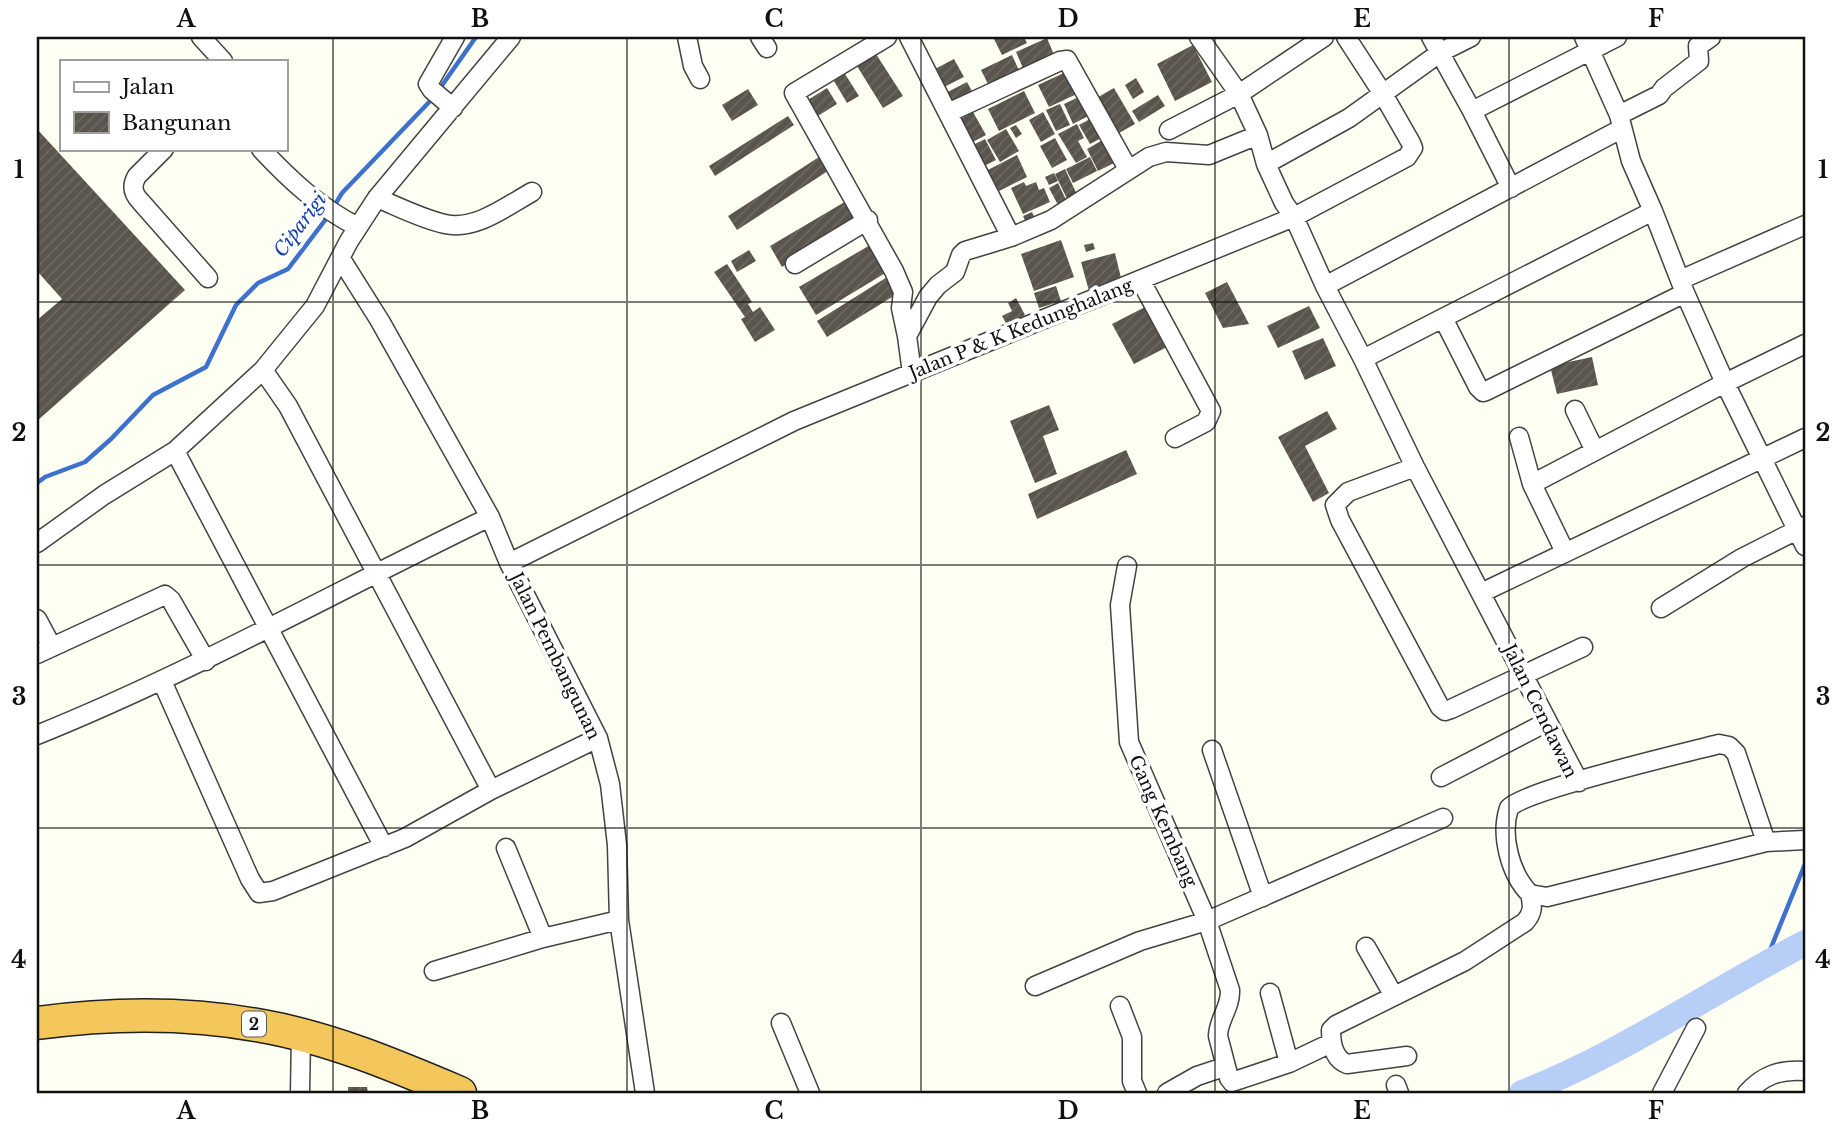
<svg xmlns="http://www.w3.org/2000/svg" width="1842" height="1130" font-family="'Libre Baskerville',serif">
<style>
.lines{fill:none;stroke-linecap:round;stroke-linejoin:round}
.stream{stroke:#3e71cd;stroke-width:4.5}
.river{stroke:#b7cff6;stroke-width:26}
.building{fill:url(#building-hatch)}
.street-casing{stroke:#434343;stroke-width:21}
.highway-casing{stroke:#212121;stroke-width:35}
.street{stroke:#fff;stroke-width:18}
.highway{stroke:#f4c75c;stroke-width:32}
.grid{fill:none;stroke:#101010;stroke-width:2;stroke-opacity:0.55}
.labels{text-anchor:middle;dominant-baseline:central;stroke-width:7;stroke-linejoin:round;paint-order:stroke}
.shield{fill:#fff;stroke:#585858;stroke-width:2}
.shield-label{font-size:16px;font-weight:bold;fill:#101010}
.street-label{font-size:18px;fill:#101010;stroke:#fff}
.water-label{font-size:19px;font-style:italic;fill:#1844a3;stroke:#fff}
.neatline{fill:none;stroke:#101010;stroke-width:2.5}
.grid-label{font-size:23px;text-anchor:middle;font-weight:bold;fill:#101010}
</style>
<defs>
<pattern id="building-hatch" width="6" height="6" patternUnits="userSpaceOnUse" patternTransform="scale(1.75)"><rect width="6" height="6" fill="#59544c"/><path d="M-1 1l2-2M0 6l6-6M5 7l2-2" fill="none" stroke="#6c6861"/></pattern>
</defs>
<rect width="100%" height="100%" fill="#fefff3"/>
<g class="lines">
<path class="stream" d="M438,91L476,37
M333,208L342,193L433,98
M37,483L45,477L85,462L111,439L153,395L206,367L236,305L258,283L288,269L329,215
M1764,965L1805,864"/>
<path class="river" d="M1522,1093C1622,1054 1710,992 1805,943"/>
</g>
<path class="building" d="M998,37H1024L1027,43L1002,55L994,39Z
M1047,38L1057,62L1026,75L1016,52Z
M1193,45L1212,82L1175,101L1157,64Z
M876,54L903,96L883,108L857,66Z
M1012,55L1021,75L991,90L981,70Z
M954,59L964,77L940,89L931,71Z
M1068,71L1079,93L1049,107L1038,85Z
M845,74L859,96L847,103L834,81Z
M1136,78L1144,92L1133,99L1125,85Z
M967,82L974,95L949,109L942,95Z
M827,88L837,104L813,119L803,103Z
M1114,88L1135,124L1112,137L1091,101Z
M748,89L758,105L732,121L722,105Z
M1024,91L1035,113L999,131L988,109Z
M1085,94L1094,113L1073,124L1064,104Z
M1158,95L1165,106L1139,122L1132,111Z
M1060,104L1070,125L1056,131L1046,110Z
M973,112L986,135L967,145L955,122Z
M1043,112L1055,134L1041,142L1029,120Z
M1097,115L1107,135L1090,144L1079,125Z
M788,116L794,125L715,176L709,166Z
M1077,124L1084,138L1078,141L1087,157L1076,163L1058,134Z
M1016,125L1022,134L1016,138L1010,128Z
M37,129L185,290L37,421V320L62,299L37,271Z
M1006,129L1019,151L1000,162L987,140Z
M1108,137L1120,160L1098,171L1087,149Z
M1055,138L1067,160L1052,168L1040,146Z
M985,139L996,160L982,167L971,146Z
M822,155L831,169L737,230L728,216Z
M1017,155L1027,177L993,194L982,173Z
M1090,157L1097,171L1073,183L1066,169Z
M1065,169L1080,201L1070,205L1055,174Z
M1054,173L1058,181L1049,185L1045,177Z
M1024,182L1026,186L1036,182L1039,190L1044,188L1050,202L1023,214L1011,188Z
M1058,183L1068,204L1060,209L1049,188Z
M848,200L861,220L782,267L770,246Z
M1032,212L1038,225L1029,229L1023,216Z
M1061,240L1074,277L1034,291L1021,254Z
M875,242L892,269L816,315L799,287Z
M1093,243L1095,249L1086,252L1084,245Z
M749,250L756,261L737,272L731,261Z
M1115,253L1122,282L1089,291L1081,262Z
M727,264L752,302L748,304L753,312L760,307L775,330L755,342L741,319L745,317L714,272Z
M892,274L902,291L827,337L817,321Z
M1227,282L1249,324L1223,328L1205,293Z
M1056,286L1061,301L1039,308L1034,293Z
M1016,298L1025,315L1007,325L1002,316L1012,311L1008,303Z
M1147,306L1169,346L1134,364L1112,324Z
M1309,306L1320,328L1278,348L1267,326Z
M1323,338L1336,366L1305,380L1292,351Z
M1592,357L1598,385L1557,394L1550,366Z
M1049,405L1059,430L1043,436L1057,474L1035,483L1010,421Z
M1327,411L1337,429L1305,446L1329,493L1313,502L1278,437Z
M1126,450L1137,474L1037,519L1028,494Z
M348,1087H367L368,1093H348Z"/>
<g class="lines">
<g class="street-casing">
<path id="street" d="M201,37L223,61
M687,37L693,66L700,79
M760,37L767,48
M887,37L794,93L894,271L903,292L901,308L907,336
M909,37L1011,237
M1199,37L1239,94L1258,135L1266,164L1284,203L1294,217L1325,286L1363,359L1415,467L1579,782
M1431,37L1472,111L1511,188
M1584,37L1619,115L1631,161L1653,211L1685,293L1725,383L1805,546
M453,108L432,90L428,84L455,37
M1472,111L1617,37
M948,113L1060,61L1067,60L1128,169
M1619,115L1659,95L1664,88L1699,61L1698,46L1711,37
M1169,130L1239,94L1324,37
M164,149L137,176C131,186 133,194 141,202L208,278
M261,149C290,180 320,208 358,227
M1266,164L1349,118L1441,52L1471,37
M377,198C399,207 422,219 445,224C475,231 507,206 532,192
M341,259L380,321L490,517L509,563L598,738L610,784L617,845L619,920L645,1093
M795,264L868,220
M1680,280L1805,225
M1141,281L1211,411L1206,422L1175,438
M1325,286L1621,129
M1443,318L1653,211
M1363,359L1443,318L1478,387L1483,392L1486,391L1685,293
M263,370L288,406L491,790
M912,373L907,336L928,297L938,285L955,272L961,255L965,251L1011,237L1051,220L1149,157L1166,152L1209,155L1258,135
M1575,410L1595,451
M1519,437L1532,484L1565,552
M175,451L384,847
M1415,467L1348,492L1335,505L1340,520L1440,707L1445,711L1451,709L1583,647
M1532,484L1725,383L1805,344
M37,543L104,495L175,451L263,370L315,306L349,241L377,198L511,37
M509,563L794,421L1294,217L1407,157L1413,148L1411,143L1383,94L1346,37
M1127,566L1120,605L1129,742L1207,921L1230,990C1231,1007 1218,1020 1218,1036L1229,1078L1232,1082L1289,1063L1331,1043
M1481,593L1805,438
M1661,608L1742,558L1805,526
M37,619L52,647
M37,654L165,595L171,600L206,661
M162,681L250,879L259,893L273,891L405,838L491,790L598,738
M37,735C193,672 338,590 490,517
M1212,750L1263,897
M1441,777L1547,722
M1766,842L1736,753L1729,746L1719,744C1685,753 1525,790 1509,808C1500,835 1510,874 1530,894L1547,897L1766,842L1805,840
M506,848L543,938
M1366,947L1394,996
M434,971L543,938L619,920
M1035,986L1140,941L1207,921L1443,818
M1270,993L1289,1063
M1120,1006L1132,1037V1081L1137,1093
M781,1023L810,1093
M1407,1056L1347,1064C1334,1059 1331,1043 1331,1030L1336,1025L1465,961L1525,922C1533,913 1533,906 1530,894
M1396,1085L1399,1093
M300,1093L301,1035
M1167,1093L1197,1076L1224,1067
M1662,1093L1696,1028
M1747,1093C1763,1075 1781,1069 1805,1071"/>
</g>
<g class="highway-casing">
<path id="highway" d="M37,1023C111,1013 188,1012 262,1026C330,1038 396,1066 460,1093"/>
</g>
<use href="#street" class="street"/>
<use href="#highway" class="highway"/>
</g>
<path class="grid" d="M333,37V1093M627,37V1093M921,37V1093M1215,37V1093M1509,37V1093M37,302H1805M37,565H1805M37,828H1805"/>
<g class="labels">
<rect class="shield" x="242" y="1011.5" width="24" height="25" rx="5"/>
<g class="shield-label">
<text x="254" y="1024">2</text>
</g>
<g class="street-label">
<text transform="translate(1021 329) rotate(-22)">Jalan P &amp; K Kedunghalang</text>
<text transform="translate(555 656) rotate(64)">Jalan Pembangunan</text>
<text transform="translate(1540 711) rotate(64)">Jalan Cendawan</text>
<text transform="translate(1163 821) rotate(66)">Gang Kembang</text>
</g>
<g class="water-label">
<text transform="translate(300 225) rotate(-53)">Ciparigi</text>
</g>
</g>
<rect width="1842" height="1130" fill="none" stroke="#ffffff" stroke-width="77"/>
<rect x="60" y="60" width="228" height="91" fill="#ffffff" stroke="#9f9f9f" stroke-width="2"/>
<rect x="74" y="82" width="35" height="10" fill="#ffffff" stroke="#9f9f9f" stroke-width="2"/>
<text x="122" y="94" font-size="21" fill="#101010">Jalan</text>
<rect x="74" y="112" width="35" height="21" fill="url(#building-hatch)" stroke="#9f9f9f" stroke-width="2"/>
<text x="122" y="130" font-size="21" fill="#101010">Bangunan</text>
<rect x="38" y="38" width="1766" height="1054" class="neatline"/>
<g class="grid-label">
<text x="186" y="27">A</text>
<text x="480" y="27">B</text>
<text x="774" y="27">C</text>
<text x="1068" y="27">D</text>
<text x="1362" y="27">E</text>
<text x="1656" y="27">F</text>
<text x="19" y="178">1</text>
<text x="1823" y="178">1</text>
<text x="19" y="441">2</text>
<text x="1823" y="441">2</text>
<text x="19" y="705">3</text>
<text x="1823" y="705">3</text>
<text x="19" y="968">4</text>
<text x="1823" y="968">4</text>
<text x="186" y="1119">A</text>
<text x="480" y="1119">B</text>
<text x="774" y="1119">C</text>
<text x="1068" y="1119">D</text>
<text x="1362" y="1119">E</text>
<text x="1656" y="1119">F</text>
</g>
</svg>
